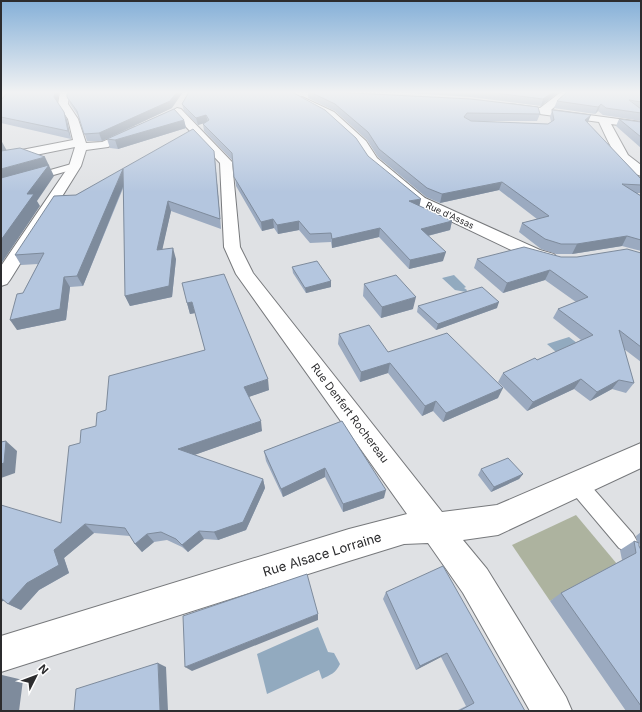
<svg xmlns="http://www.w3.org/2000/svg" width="642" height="712" font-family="Inter,sans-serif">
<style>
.green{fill:#adb39f}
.water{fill:#92aabf}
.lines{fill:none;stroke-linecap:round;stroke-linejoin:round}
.lane-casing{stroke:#77797c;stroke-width:2}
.street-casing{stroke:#77797c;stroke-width:2}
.lane{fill:#fff;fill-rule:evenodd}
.street{fill:#fff;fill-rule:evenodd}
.wall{fill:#9baac0}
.shaded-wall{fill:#7e8b9c}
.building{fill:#b4c6df;stroke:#7e8b9c}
.labels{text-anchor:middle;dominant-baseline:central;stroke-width:3;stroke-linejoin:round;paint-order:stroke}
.far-street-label{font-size:9px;fill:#2c2c2e;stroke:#fff}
.street-label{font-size:11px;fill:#2c2c2e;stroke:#fff}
.near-street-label{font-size:13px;fill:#2c2c2e;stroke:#fff}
</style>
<rect width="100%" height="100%" fill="#dfe1e4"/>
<path class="green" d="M576,515L617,564L550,601L512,545Z"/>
<path class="water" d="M454,275L466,287L464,288L467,290L466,292L455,290L442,278Z
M569,337L581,346L556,352L547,344Z
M318,627L328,652L334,653L340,664C336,673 330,675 322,679L319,670L267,694L257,654Z"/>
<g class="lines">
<g class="lane-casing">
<path id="lane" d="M75,163L79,166L78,168L1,190V184Z
M577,475L584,478L633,534L637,541L633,548L626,552L619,548L570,490L567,484L570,478Z"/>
</g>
<g class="street-casing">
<path id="street" d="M60,92H69L68,104L78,119L86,143L102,142L135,127L141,130L108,147L86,150L81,166L10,280L7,284L1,286V266L69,166L75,147L1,162V154L73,140L68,119L58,104Z
M561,92H571L551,110L641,122V128L611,124L628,155L641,165V176C619,170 608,141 599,122L510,110L505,107L510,104L540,108Z
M302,97L334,112L366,141L377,158L425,198L540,250L554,254L557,258L554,262L548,263L528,258L415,204L368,163L357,145L326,116L299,102L297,100Z
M177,108L181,109L232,162L240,247L253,273L442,512L497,505L641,443V468L498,535L463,540L487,569L566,697L572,711H530L463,593L428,543L404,544L349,561L1,672V636L349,529L407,514L236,274L224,247L220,163L173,113L172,111Z"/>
</g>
<use href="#lane" class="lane"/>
<use href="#street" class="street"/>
</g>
<path class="wall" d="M8,92H59L57,102L64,112L67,120L71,139L1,123V100Z
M308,92H333L540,114L537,121H470H471L548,124L551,122L550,117L552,110L588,122H587L641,179V193H637L641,196V251L622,246L572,254H556L541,249L519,232L522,223L537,219L499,190L440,203L426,197L378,157L367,140L335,111L308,98Z
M395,92H559L541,106L470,97Z
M641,92V121L603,115L598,111L595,114L554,108L557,101Z
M67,97L172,108L102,141H87L79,117L70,104Z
M182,104L368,156L419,206L452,221L450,230L428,236L443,261L409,269L379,237L332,248L331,242L310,243L299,230L278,234L274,228L262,231L236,186L233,161L204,131L203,124L204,123L198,125L184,111Z
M619,119L641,122V148L616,126Z
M184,120L186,128L118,149L110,148L107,139Z
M215,160L221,229L171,211L162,249L176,259L172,297L130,306L125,296L124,186L83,286L70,287L66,320L17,330L23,293L38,264L21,265L15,255L76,195Z
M641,253V362L624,349L634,383L626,393L612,389L590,401L574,389L527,411L498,382L503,373L537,360L581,340L553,318L558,309L576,302L545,280L503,293L474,268L477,259L577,257Z
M292,267L331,281V287L306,293L293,273Z
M364,284L413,309L381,318L363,296Z
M187,303L269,390L248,397L262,431L194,455L263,479L265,488L246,530L218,540L204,539L188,552L182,547L167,540L154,542L142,552L135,544L130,536L94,533L64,558L69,573L39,590L21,610L8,604L61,523L80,443L96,426L106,410L205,350L195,313L190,314Z
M418,306L497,308L436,330L417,312Z
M339,334L388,352L498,398L443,422L433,411L422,416L388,373L360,382L338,344Z
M342,421L384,498L343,512L325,477L283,497L266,461L264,451Z
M481,469L523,474L519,479L491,492L478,475Z
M641,532V544L639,543V546L641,550V711H626L550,601L561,593L622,560L620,550L634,541L637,542L636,536Z
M386,592L525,711H456L466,706L441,657L416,670L383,599Z"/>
<path class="shaded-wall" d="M55,92H59L57,104L54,97Z
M177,92H183L172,108L102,141L99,133Z
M553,92H559L541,106L543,99Z
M601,104L598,111L595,114L598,107Z
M64,112L67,120L71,139L68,131Z
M206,115L208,122L198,125L196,118Z
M591,115L588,122L582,128L585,120Z
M184,120L186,128L118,149L115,140Z
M1,140L7,151L1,153Z
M214,151L215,160L221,229L220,219Z
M45,157L54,176L37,201L40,206L1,264V169Z
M123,169L126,179L83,286L77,276Z
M502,182L499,190L440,203L442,194Z
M421,199L419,208L409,201Z
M168,201L171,211L160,260L157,250Z
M273,219L274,228L262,231L261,222Z
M299,221V230L278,234L277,225Z
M452,221L450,230L419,238L421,229Z
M380,228L379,237L332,248V239Z
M627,236L622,246L572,254L577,244Z
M173,248L176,259L172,297L130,306L125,296Z
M446,252L443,261L409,269L410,260Z
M550,270L545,280L503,293L507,283Z
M64,277L70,287L66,320L17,330L10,320Z
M331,281V287L306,293L305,288Z
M416,297L413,309L381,318L382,307Z
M192,302L195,313L190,314L187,303Z
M499,302L497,308L436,330L438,324Z
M390,363L388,373L360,382L361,372Z
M268,379L269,390L246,398L244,387Z
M581,379L574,389L527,411L533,402Z
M619,380L612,389L590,401L597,392Z
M503,388L498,398L443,422L446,413Z
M436,401L433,411L422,416L425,406Z
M261,421L262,431L183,459L178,449Z
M6,441L17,451L15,473L1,478V464Z
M325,468V477L283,497L281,489Z
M523,474L519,479L491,492L494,487Z
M263,479L265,488L246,530L218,540L214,532Z
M386,490L384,498L343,512V504Z
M85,524L94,533L64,558L69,573L39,590L21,610L8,604L27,583L54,550Z
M199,531L204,539L188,552L182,545Z
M147,534L154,542L142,552L135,544Z
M1,596L7,599L1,602Z
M318,614V620L192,671L185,667Z
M447,653L441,657L416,670L420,666Z
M158,663L166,667L168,711H160Z
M2,675L23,680L19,711H1V679Z"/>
<path class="building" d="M8,92H55L54,97L64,112L68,131L1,117V100Z
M67,92H177L170,101L99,133L84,134L77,111L67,97Z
M189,92H292L325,110L356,138L368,156L421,199L409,201L452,221L421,229L446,252L410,260L380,228L332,239L331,233L310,234L299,221L277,225L273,219L261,222L234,177L232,153L203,124L209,120L206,115L196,118L182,104Z
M310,92H333L471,99L538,107L540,114L467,113L464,117L471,121L548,124L554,120L552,110L591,115L585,120L641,179V185L622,184L641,196V240L627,236L577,244H561L545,239L522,223L549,216L502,182L442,194L427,188L379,149L368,132L335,104Z
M487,92H553L543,99Z
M567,92H641V102L629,100L641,109V113L606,108L601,104L598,107L557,101Z
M174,109L184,120L115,140L107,139Z
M619,119L641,122V137Z
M193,129L214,151L220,219L168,201L157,250L173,248L169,286L125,296L123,169L77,276L64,277L60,309L10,320L17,294L23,293L44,253L15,255L54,196L76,195Z
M20,148L45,157L1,169V151Z
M49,165L27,194H34L1,240V178Z
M524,247L561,257H577L627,249L641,253V347L619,330L634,383L619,380L597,392L581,379L533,402L503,373L535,358L537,360L593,335L558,309L588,297L550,270L507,283L477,259Z
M317,261L331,281L305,288L292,267Z
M224,274L268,379L244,387L261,421L178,449L263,479L243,522L214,532L199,531L182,545L176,539L161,532L147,534L135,544L125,528L85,524L54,550L59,565L27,583L8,604L1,598V505L61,523L69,446L80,443L81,430L96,426L97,413L106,410L109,376L205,350L192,302L187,303L182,283Z
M396,275L416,297L382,307L364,284Z
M482,287L499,302L438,324L418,306Z
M369,325L388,352L447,333L503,388L446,413L436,401L425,406L390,363L361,372L339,334Z
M342,421L386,490L343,504L325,468L281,489L264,451Z
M6,441L4,463L1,464V442Z
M508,458L523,474L494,487L481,469Z
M634,541L639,543V546L641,550V706L561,593L636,553Z
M443,566L525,711H459L474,703L447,653L420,666L386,592Z
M307,574L318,614L185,667L183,616Z
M158,663L160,711H74L76,689Z"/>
<linearGradient id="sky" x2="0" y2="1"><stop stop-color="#85b0d8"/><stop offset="0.48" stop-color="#f1f2f3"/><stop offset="1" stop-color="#f1f2f3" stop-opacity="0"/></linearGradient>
<rect width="642" height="192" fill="url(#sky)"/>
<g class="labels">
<g class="far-street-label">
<text transform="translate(450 215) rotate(25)">Rue d'Assas</text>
</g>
<g class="street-label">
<text transform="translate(350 413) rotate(53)">Rue Denfert Rochereau</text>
</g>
<g class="near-street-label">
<text transform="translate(322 554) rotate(-17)">Rue Alsace Lorraine</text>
</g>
</g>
<rect width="642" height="712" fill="none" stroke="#2c2c2e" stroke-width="4"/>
<g transform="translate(36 676) rotate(48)" stroke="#ffffff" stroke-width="3" paint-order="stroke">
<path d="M0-3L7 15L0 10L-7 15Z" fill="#2c2c2e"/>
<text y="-6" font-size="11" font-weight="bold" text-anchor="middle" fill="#2c2c2e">N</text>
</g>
</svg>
